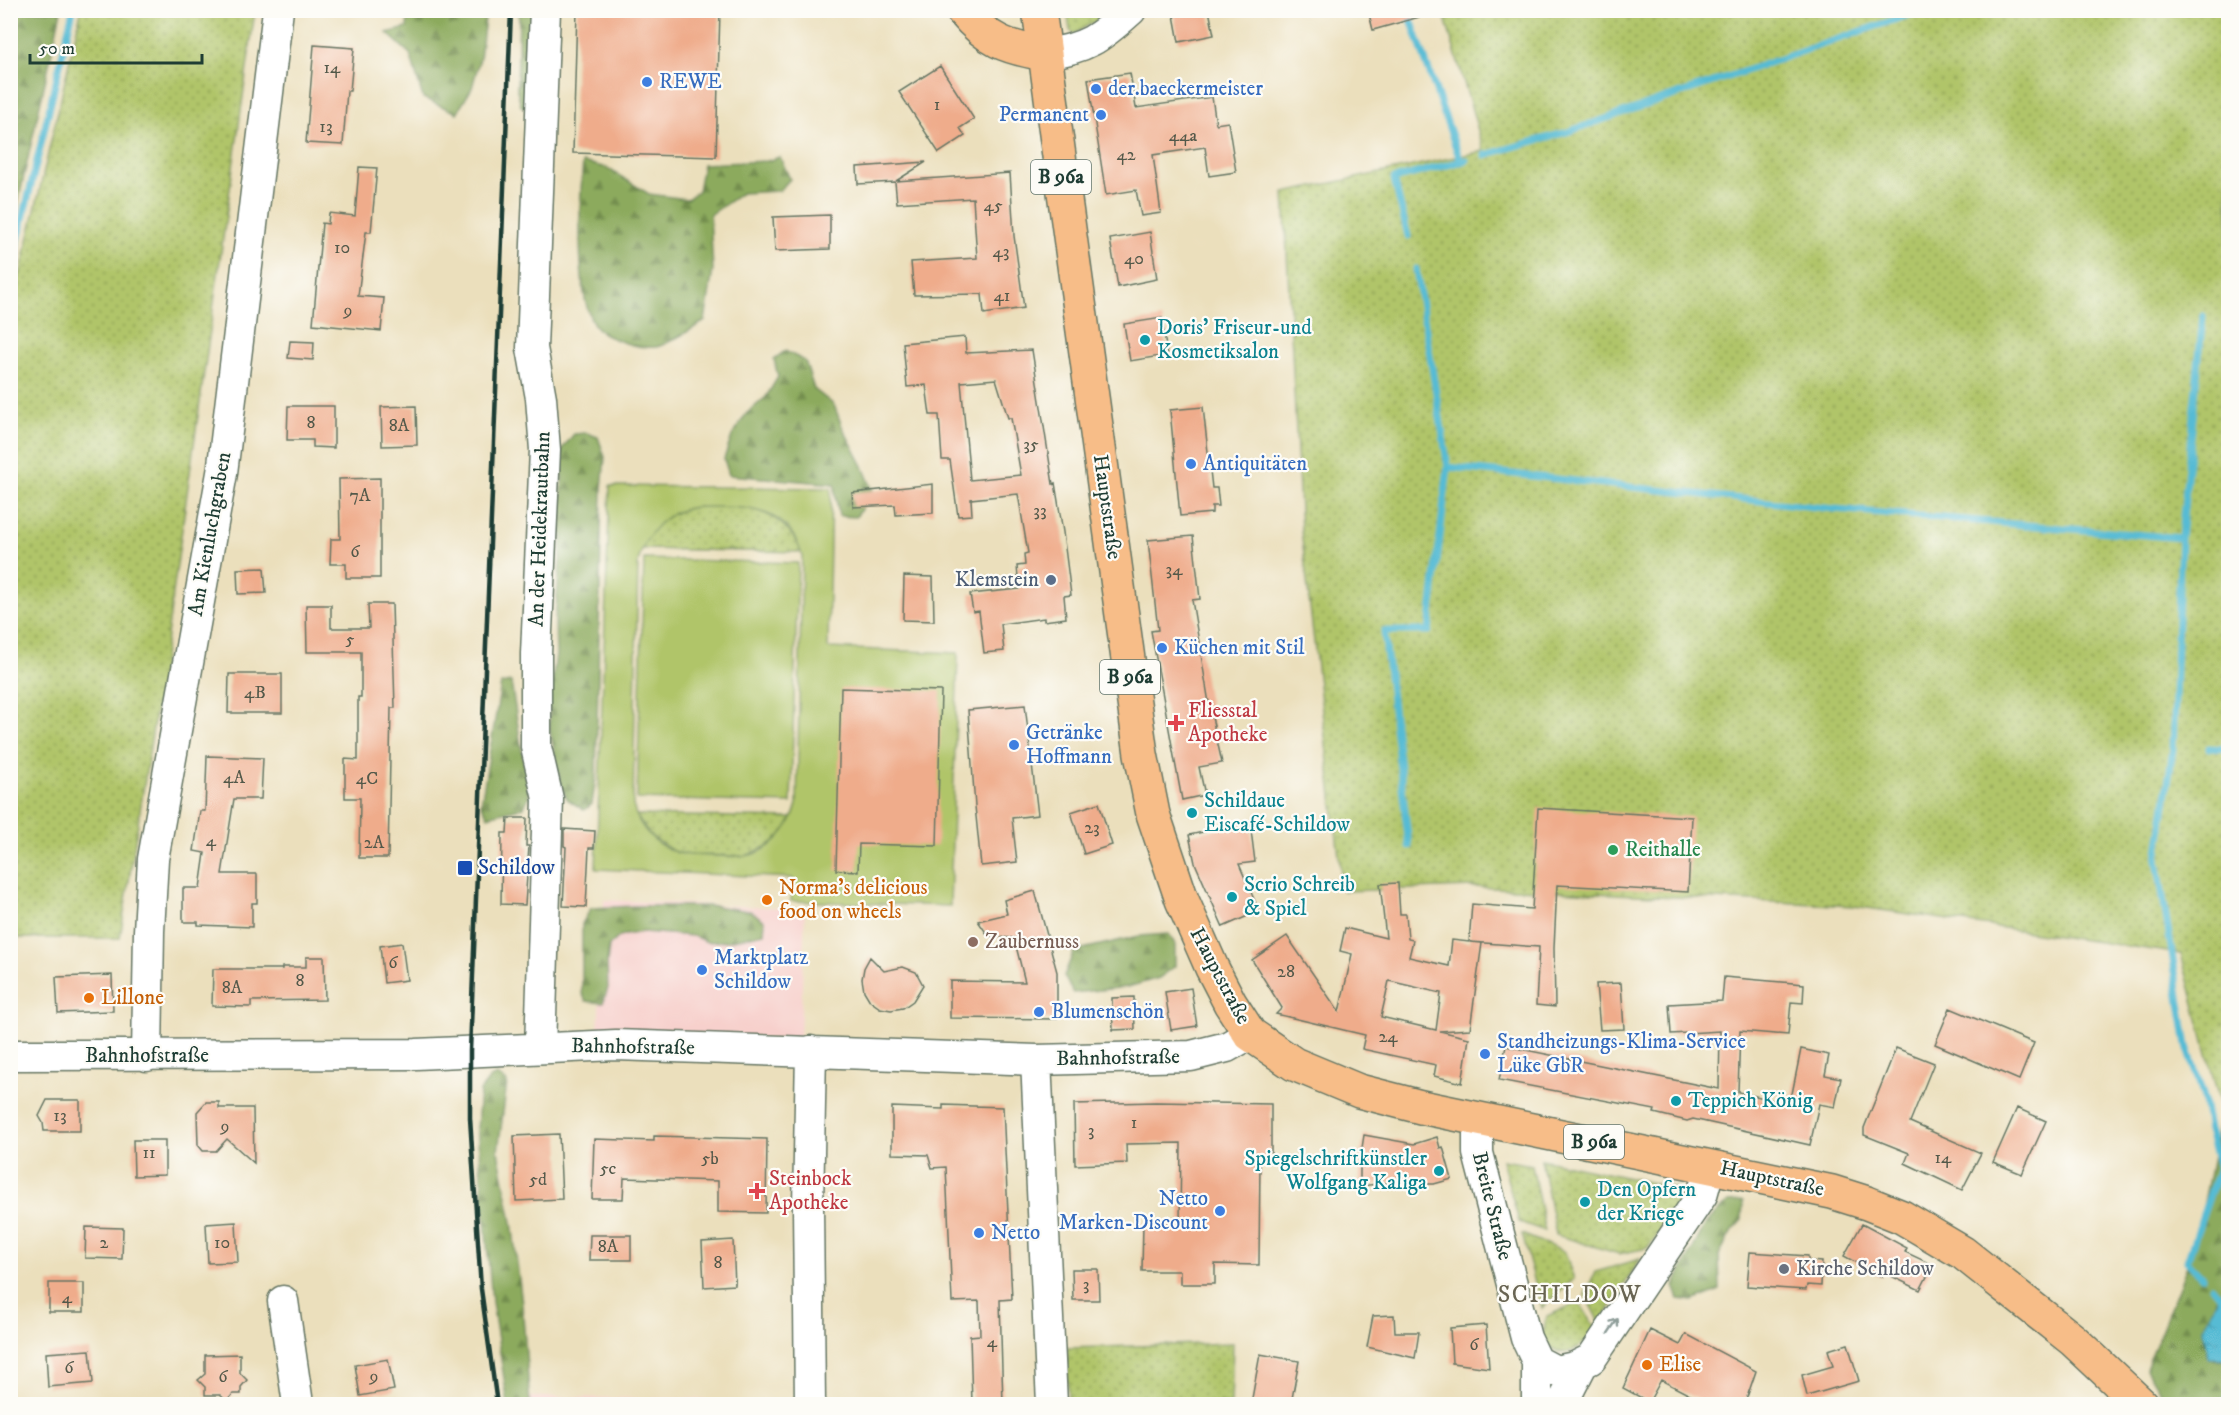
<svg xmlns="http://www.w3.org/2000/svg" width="2239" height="1415" font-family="'IM FELL DW Pica',serif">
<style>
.built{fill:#f7d0cc}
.green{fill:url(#green-dots);stroke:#68814e;stroke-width:1.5}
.forest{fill:url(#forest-firs);stroke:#567448;stroke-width:1.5}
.pitch{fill:#b0c569;stroke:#68814e;stroke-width:1.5;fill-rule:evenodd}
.water{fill:url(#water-ripples);stroke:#3a7c84;stroke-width:1.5}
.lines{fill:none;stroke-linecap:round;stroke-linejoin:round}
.stream{stroke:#56bbd4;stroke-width:7}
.building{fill:#efac8b;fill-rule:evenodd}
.minor-casing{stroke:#667664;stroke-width:33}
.major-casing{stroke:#667664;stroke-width:36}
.minor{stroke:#fff;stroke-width:30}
.major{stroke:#f7bd88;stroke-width:33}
.rail{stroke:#1f3d34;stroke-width:4.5}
.oneway{stroke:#8f9e9a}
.shop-dot{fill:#3f7fe0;stroke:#fdfcf7;stroke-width:2}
.culture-dot{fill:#0f9aa8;stroke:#fdfcf7;stroke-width:2}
.service-dot{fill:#5c6f8a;stroke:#fdfcf7;stroke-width:2}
.health-dot{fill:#e0444e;stroke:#fdfcf7;stroke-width:2}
.leisure-dot{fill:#2e9e5b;stroke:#fdfcf7;stroke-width:2}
.transit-dot{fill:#1a4fb4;stroke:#fdfcf7;stroke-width:2}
.food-dot{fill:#e8710a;stroke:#fdfcf7;stroke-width:2}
.education-dot{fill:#8d6e63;stroke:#fdfcf7;stroke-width:2}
.worship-dot{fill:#6b7280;stroke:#fdfcf7;stroke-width:2}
.labels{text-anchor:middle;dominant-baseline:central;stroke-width:4.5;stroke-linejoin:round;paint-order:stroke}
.number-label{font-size:18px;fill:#53594a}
.shield{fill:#fdfcf7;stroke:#62766e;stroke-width:1.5}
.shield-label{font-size:20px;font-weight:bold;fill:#1f3d34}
.shop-label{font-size:21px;fill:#366cbe;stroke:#fdfcf7;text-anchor:start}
.culture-label{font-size:21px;fill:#0d838f;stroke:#fdfcf7;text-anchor:start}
.street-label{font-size:21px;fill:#1f3d34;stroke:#fdfcf7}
.service-label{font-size:21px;fill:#4e5e75;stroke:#fdfcf7;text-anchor:end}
.health-label{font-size:21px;fill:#be3a42;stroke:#fdfcf7;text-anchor:start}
.leisure-label{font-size:21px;fill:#27864d;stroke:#fdfcf7;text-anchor:start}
.transit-label{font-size:21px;fill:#164399;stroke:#fdfcf7;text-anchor:start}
.food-label{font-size:21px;fill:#c56008;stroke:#fdfcf7;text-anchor:start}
.education-label{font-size:21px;fill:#785e54;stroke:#fdfcf7;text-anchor:start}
.worship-label{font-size:21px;fill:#5b616d;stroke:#fdfcf7;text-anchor:start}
.quarter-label{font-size:24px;letter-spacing:1.5px;fill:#686452;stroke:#fdfcf7}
</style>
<defs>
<pattern id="green-dots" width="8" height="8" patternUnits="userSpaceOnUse" patternTransform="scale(1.5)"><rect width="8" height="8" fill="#b0c569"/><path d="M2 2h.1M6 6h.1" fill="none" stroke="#8fa157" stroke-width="1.8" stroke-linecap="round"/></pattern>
<pattern id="forest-firs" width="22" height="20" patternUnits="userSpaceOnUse" patternTransform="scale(1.5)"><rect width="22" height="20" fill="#8caa5d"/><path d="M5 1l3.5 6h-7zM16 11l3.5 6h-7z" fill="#728c4e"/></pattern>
<pattern id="water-ripples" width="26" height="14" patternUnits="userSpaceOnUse" patternTransform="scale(1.5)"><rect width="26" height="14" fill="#56bbd4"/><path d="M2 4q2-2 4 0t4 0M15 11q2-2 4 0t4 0" fill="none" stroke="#4799ad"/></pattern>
</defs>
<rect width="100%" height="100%" fill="#fdfcf7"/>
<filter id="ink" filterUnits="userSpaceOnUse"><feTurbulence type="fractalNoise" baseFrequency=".0167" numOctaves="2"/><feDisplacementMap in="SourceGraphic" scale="12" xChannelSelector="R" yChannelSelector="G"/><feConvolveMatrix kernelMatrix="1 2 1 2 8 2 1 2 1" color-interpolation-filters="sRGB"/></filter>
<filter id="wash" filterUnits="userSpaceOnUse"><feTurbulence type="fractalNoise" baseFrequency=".008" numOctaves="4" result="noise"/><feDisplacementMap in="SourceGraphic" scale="24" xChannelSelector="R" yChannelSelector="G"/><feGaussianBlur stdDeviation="1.35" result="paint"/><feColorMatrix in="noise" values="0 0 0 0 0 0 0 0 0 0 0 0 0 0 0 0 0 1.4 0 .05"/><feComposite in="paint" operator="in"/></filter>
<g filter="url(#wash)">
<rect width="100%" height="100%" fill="#ebdfbc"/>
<path class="built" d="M604,900L805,909L800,1040L598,1032Z
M530,1397L705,1399V1404H530Z"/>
<path class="green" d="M81,11H255L163,664L120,938H11V314Z
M1067,11H1112L1074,34L1070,30Z
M1443,11H2228V1111H2222L2181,954L1854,906L1475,887L1343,891L1301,530L1284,193L1484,151Z
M696,507C727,507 758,503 783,525C791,533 798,541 801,552L641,549C652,526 671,510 696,507Z
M635,815L793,818L785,831L771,844L746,856L689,855L673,851L651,836Z
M1541,1159L1676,1188L1679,1202L1676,1211L1647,1248L1619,1254L1556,1235Z
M1502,1160L1532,1165L1545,1231L1519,1222Z
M1522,1234L1565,1252L1574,1279L1542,1308Z
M1640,1259L1600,1324L1585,1295L1595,1272Z
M1579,1302L1597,1331C1577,1350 1561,1366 1542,1336L1547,1316Z
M1233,1343L1231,1404H1068L1067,1348Z"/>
<path class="forest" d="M11,10L61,11L11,234L10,11Z
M408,11H486L480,58L472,88L457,113L423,98L410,54L387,33L407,28Z
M519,11H535L529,109L521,106L517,90Z
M780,157L790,179L779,191L742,193L710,215L713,270L705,321C695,327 665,346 656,347C640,349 608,340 597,328C574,304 580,196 583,162L607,168L649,194L687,199L698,191L703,164L767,161Z
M785,351L805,361L814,389L834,405L842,426L862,464L873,491L856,517L839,516L835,494V484L729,475L724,459L732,436L746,414L766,397L778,377L774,359Z
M587,433L598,437L605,457L602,488L596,776L592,804L584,810L567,799L561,784L550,731L549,706L556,654L555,619L562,540V449L574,434Z
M511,682L529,796L524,807L488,816L481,804L501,684Z
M635,906H714L750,911L765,921L764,933L728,941L707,942L693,936L643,932L620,936L609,946L607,963L608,988L603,1003L586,1001L582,993V924L591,908Z
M1169,934L1175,944V966L1159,978L1128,987L1073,993L1064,976L1074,951L1139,936Z
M497,1075L507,1082L498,1151L512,1222L522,1304L530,1404H508L492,1302L477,1128L480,1091L490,1078Z
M2222,1111H2228V1404H2167L2146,1369L2196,1243Z
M1743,1201L1742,1220L1732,1231L1719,1255L1720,1290L1693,1301L1679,1299L1674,1286L1706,1223L1728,1202Z"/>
<path class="pitch" d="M610,486L831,488L828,648L958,653L950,906L791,901L792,878L596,869ZM696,507C739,507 788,502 802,556L797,804C791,828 771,853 744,856C733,857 722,856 711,856C702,855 692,856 683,854C659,850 638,828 633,805L638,562C645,533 666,510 696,507Z
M644,559L798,563L791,803L637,799Z"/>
<path class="water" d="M2228,1286V1359L2208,1358L2203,1328L2217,1299Z"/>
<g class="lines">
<path class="stream" d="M1408,11L1461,162
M1485,155L1567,132L1923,10
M1408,236L1394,179L1466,160
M1416,269L1448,467
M10,273L73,10
M2209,748L2228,749
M1409,846L1384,631H1429L1448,467L1834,509L2181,538
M2202,1277L2187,1261L2219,1168L2209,1130L2203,1094L2187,1046L2157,860L2173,749L2181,538L2203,316
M2212,1287L2220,1297L2228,1318
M2221,1404L2228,1399"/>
</g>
<g id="blocks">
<path class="building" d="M577,10H720L716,157L573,153Z
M1173,10H1209L1214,35L1179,42Z
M1368,10H1422L1423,16L1373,30Z
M314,45L354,48L350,91H347L343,145L306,143Z
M940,66L974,119L960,128L965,136L939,153L899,92Z
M1130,73L1136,108L1212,97L1216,124L1228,122L1236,172L1209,176L1205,147L1153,155L1161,213L1141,216L1136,190L1106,195L1088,79Z
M926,162L896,181L1010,173L1014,236L1024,308L984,314L982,294L914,295L911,262L977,258L973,198L897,203L895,182L858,184L857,167Z
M359,167L377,168L371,232H366L358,296L384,298L381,331L313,324L322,223L328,224L329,213L355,216Z
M830,215V249L775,251L773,217Z
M1150,232L1157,279L1118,287L1110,239Z
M1162,318L1167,355L1130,361L1124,324Z
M965,337L966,353L1032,350L1053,484L1055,483L1063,532L1071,595L1064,596L1066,618L1044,621V618L1001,624L1004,651L984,653L979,611L973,612L970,594L1019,589L1017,566L1025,565L1024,554L1028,553L1018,494L971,499L972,515L958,516L950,460H942L939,415H930L926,385L907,387L903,343ZM996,379L1008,418H1011L1021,475L970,480L961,382Z
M290,341L314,342L313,360L288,358Z
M288,406H334V448L313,447V440H287Z
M416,406L417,445L382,446L381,407Z
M1203,407L1212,488H1217L1219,506H1212V513L1180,516L1170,410Z
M380,478V578H346V564H330L331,539H340L339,479Z
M933,484V513L896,515L895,505L853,507L852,493Z
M1193,536L1200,599L1192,600L1209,703L1222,763L1199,767L1205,795L1182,800L1151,631L1158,630L1148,540Z
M264,568L266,593L238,594L237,569Z
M904,576L933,577L934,621L903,620Z
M368,604H392L395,708H391L388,858H359L360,798H345V759L358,760V697H361V652H307L306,605H331V628H369Z
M229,674H282V713H228Z
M841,688L941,691L937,846L859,844L858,871L836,870Z
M1025,705L1038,815L1012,818L1017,862L981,866L975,806L968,710Z
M207,756L263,758L261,799H234L222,874H257V903H252V927L198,925V922H183V888H200L205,853L194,851L200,811H205Z
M1099,803L1112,845L1084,854L1071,812Z
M1538,808L1692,817L1688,892L1557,885L1554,948L1555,1007L1536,1005L1539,947L1470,942L1482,943L1470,1029L1440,1031L1469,1038L1462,1083L1434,1076L1436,1065L1362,1049L1365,1035L1276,1014L1282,1008L1252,960L1287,936L1339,1012L1352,954L1340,951L1345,928L1386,938L1380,884L1398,883L1400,914H1406L1408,939L1413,940L1409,957L1449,966L1452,940L1469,942L1472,904L1532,909ZM1389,981L1441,993L1436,1030L1381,1017Z
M508,818H527L526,846H529L525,905L501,904L502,833H507Z
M1250,822L1255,862L1239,864L1259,911L1223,927L1195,863L1189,835Z
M564,829L595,831L594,848H589L586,907L563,906L566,847L564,846Z
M1035,891L1057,972V1019L950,1018V981L1025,982L1014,938L993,937L987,934L978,921L1007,914L1004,900Z
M402,943L407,980L384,983L380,946Z
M306,957H324L325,1000L251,1001V1007L212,1006L213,969H282V967H306Z
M870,957L884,971L903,967L916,972L923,985L913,1001L903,1008L891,1010L880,1008L870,1001L864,991L862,979L864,968Z
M112,975L113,1011L58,1013L56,977Z
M1724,977L1804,984L1803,1003L1791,1002L1788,1035L1740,1031L1738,1092L1790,1104L1801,1049L1829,1055L1825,1075L1841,1078L1835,1107L1819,1104L1810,1145L1693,1119L1687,1121L1654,1113L1655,1110L1499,1080L1506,1046L1719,1089L1720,1031L1671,1034L1669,1004L1722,1001Z
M1621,983L1624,1029L1600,1030L1596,984Z
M1191,988L1197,1026L1171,1030L1165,992Z
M1134,997L1135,1029L1113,1030L1112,998Z
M1950,1008L2034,1043L2019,1080L1935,1044Z
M1896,1048L1934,1063L1910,1122L1981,1153L1962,1190L1905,1163L1909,1153L1864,1135V1128Z
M47,1100H80V1131H44L43,1123L39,1116Z
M206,1102H219V1108H253L254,1163L227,1139L216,1151H203L198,1145L197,1112Z
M1156,1102L1271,1104V1157H1260L1259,1265L1215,1264V1284H1180V1271H1142L1143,1223L1180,1224L1181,1143L1126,1144L1127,1163L1075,1165L1074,1104Z
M943,1105L1003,1107L1012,1299L1000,1300L1003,1404H972L970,1336L980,1335L979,1301L952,1302L946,1167L932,1168L928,1155L892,1154V1107L943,1109Z
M2017,1108L2046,1121L2022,1174L1993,1162Z
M559,1134L562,1199L516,1201L514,1136Z
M1364,1135L1414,1144L1437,1137L1440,1148L1443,1147L1452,1179L1434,1184H1426L1424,1179L1360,1186V1161Z
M654,1136L767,1139L766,1213L718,1212V1181L624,1178L623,1199H592L594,1139L654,1141Z
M133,1140H165V1175L134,1176Z
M236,1222L238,1262L208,1263L206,1224Z
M1862,1224L1907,1248L1905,1252L1933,1265L1920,1290L1879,1270L1882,1277L1844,1256Z
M86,1227L123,1228L122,1259L85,1258Z
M590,1235H631V1260H589Z
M733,1240L735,1285L704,1287L702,1242Z
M1750,1252L1808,1256V1261L1822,1262L1821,1286L1807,1285L1806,1290L1747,1286Z
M1072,1269H1098L1099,1300H1073Z
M49,1283H84V1312H49Z
M1394,1315L1395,1332H1419L1415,1358L1367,1347L1373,1316Z
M1486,1325L1489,1368L1452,1363L1450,1328Z
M1650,1330L1680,1345L1686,1334L1756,1371L1745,1403L1707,1404L1661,1380L1649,1402L1623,1388Z
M1848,1344L1859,1381L1807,1396L1802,1375L1833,1366L1828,1350Z
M90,1350L93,1383L48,1387L46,1353Z
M240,1354V1373L247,1380L241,1387V1394H233L227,1401L220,1395H205V1387L198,1380L205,1374V1355Z
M1260,1354L1299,1361L1291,1404H1251Z
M388,1359L394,1390L360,1396L355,1365Z"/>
</g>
</g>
<g filter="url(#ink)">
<use href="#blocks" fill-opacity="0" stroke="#667664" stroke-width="1.5"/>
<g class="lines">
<g class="minor-casing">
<path id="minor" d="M1044,54C1086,49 1100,38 1131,10
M540,1048L548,799L536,747V654L545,450L541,398L532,348L545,10
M10,1055L416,1054L616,1045L1036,1060L1191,1056L1227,1047L1250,1034
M147,1056L149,931L153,859L222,473L278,10
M1036,1060L1052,1404
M1478,1118V1153L1526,1338L1537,1361V1404
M283,1301L298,1404
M1537,1361L1556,1371L1575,1367L1591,1359L1702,1195L1710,1166
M810,1404L808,1206L811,1051
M1562,1404L1583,1363"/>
</g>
<g class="major-casing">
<path id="major" d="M962,10C988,41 1005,47 1044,54
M1039,10L1141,754L1153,814L1182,900L1212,968L1230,1003L1250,1034L1294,1064L1359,1091L1421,1107L1832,1192L1867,1203L1902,1217L1963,1253L2073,1340L2141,1404"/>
</g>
<use href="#minor" class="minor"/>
<use href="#major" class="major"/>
<path class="rail" d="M497,1404L481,1289L470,1118V1051L511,10"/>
</g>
<defs><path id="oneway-shaft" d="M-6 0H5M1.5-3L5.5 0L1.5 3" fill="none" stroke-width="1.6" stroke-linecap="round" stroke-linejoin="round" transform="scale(1.5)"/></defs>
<use class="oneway" href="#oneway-shaft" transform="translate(1613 1326) rotate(-56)"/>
</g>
<g class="shop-dot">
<circle cx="647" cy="82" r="6"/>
<circle cx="1096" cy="89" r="6"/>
<circle cx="1101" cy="115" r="6"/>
<circle cx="1191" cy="464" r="6"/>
<circle cx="1162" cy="648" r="6"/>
<circle cx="1014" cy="745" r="6"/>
<circle cx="702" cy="970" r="6"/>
<circle cx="1039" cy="1012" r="6"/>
<circle cx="1485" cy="1054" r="6"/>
<circle cx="1220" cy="1211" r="6"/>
<circle cx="979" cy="1233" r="6"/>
</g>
<g class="culture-dot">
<circle cx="1145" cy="340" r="6"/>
<circle cx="1192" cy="813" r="6"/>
<circle cx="1232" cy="897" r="6"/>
<circle cx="1676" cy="1101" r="6"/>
<circle cx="1439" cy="1171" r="6"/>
<circle cx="1585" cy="1202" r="6"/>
</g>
<circle class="service-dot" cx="1051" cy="580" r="6"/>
<g class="health-dot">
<path d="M1173 714h6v6h6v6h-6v6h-6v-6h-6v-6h6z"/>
<path d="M754 1182h6v6h6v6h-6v6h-6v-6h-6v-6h6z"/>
</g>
<circle class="leisure-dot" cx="1613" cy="850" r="6"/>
<rect class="transit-dot" x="457" y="860" width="16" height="16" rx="3"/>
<g class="food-dot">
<circle cx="767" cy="900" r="6"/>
<circle cx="89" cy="998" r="6"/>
<circle cx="1647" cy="1365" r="6"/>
</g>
<circle class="education-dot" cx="973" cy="942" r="6"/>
<circle class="worship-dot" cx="1784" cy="1269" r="6"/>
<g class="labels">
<g class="number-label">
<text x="332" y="68">14</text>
<text x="937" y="105">1</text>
<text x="326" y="127">13</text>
<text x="1183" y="136">44a</text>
<text x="1126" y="155">42</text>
<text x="993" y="206">45</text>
<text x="342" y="248">10</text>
<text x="1001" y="252">43</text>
<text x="1134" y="259">40</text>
<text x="1002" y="296">41</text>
<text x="348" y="311">9</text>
<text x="311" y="423">8</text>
<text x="399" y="426">8A</text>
<text x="1031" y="445">35</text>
<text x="360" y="496">7A</text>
<text x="1040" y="511">33</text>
<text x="355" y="552">6</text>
<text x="1174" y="570">34</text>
<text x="350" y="640">5</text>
<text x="255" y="693">4B</text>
<text x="234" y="778">4A</text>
<text x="367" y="779">4C</text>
<text x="1092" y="828">23</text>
<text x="211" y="841">4</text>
<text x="374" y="843">2A</text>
<text x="393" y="963">6</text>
<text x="1286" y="972">28</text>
<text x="300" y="981">8</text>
<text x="232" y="988">8A</text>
<text x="1388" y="1037">24</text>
<text x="60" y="1116">13</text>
<text x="1134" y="1123">1</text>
<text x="225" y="1127">9</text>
<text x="1091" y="1131">3</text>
<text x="149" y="1153">11</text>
<text x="1943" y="1158">14</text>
<text x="710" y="1159">5b</text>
<text x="608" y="1169">5c</text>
<text x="538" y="1180">5d</text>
<text x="104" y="1243">2</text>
<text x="222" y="1243">10</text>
<text x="608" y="1247">8A</text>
<text x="718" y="1263">8</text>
<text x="1086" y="1285">3</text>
<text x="67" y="1298">4</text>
<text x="992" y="1342">4</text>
<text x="1474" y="1345">6</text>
<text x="69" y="1368">6</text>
<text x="223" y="1377">6</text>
<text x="374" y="1377">9</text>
</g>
<g class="shield">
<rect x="1031" y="160" width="60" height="34" rx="4.5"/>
<rect x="1100" y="660" width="60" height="34" rx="4.5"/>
<rect x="1564" y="1125" width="60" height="34" rx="4.5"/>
</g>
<g class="shield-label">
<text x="1061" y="177">B 96a</text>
<text x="1130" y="677">B 96a</text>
<text x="1594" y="1142">B 96a</text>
</g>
<g class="shop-label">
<text x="659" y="82">REWE</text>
<text x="1108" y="89">der.baeckermeister</text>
<text x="1089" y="115" text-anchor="end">Permanent</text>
<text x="1203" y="464">Antiquitäten</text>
<text x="1174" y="648">Küchen mit Stil</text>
<text x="1026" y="733">Getränke<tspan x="1026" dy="24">Hoffmann</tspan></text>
<text x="714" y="958">Marktplatz<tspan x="714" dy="24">Schildow</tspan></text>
<text x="1051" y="1012">Blumenschön</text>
<text x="1497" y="1042">Standheizungs-Klima-Service<tspan x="1497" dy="24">Lüke GbR</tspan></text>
<text x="1208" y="1199" text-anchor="end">Netto<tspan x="1208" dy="24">Marken-Discount</tspan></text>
<text x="991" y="1233">Netto</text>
</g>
<g class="culture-label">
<text x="1157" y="328">Doris' Friseur-und<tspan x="1157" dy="24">Kosmetiksalon</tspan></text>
<text x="1204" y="801">Schildaue<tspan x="1204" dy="24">Eiscafé-Schildow</tspan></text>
<text x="1244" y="885">Scrio Schreib<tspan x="1244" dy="24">&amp; Spiel</tspan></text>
<text x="1688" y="1101">Teppich König</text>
<text x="1427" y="1159" text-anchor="end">Spiegelschriftkünstler<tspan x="1427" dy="24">Wolfgang Kaliga</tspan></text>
<text x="1597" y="1190">Den Opfern<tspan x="1597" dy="24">der Kriege</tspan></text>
</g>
<g class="street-label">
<text transform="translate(1107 507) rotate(82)">Hauptstraße</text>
<text transform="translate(540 529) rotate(-88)">An der Heidekrautbahn</text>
<text transform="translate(210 534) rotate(-80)">Am Kienluchgraben</text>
<text transform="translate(1220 976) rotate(62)">Hauptstraße</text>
<text transform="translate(633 1047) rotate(1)">Bahnhofstraße</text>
<text x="147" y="1056">Bahnhofstraße</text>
<text transform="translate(1118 1058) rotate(-1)">Bahnhofstraße</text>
<text transform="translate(1772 1179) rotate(12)">Hauptstraße</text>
<text transform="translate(1492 1206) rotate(76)">Breite Straße</text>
</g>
<g class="service-label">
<text x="1039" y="580">Klemstein</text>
</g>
<g class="health-label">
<text x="1188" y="711">Fliesstal<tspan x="1188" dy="24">Apotheke</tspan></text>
<text x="769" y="1179">Steinbock<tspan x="769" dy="24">Apotheke</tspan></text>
</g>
<g class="leisure-label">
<text x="1625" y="850">Reithalle</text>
</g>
<g class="transit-label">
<text x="478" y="868">Schildow</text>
</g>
<g class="food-label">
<text x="779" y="888">Norma’s delicious<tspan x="779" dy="24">food on wheels</tspan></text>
<text x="101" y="998">Lillone</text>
<text x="1659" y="1365">Elise</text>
</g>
<g class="education-label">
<text x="985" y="942">Zaubernuss</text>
</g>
<g class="worship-label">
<text x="1796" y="1269">Kirche Schildow</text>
</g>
<g class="quarter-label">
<text x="1570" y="1295">SCHILDOW</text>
</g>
</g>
<rect width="2239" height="1415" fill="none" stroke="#fdfcf7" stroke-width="36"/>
<path d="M30 54v9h172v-9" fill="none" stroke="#1f3d34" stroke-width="3"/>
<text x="39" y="54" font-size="18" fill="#1f3d34" stroke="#fdfcf7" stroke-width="4.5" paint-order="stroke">50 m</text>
</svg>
